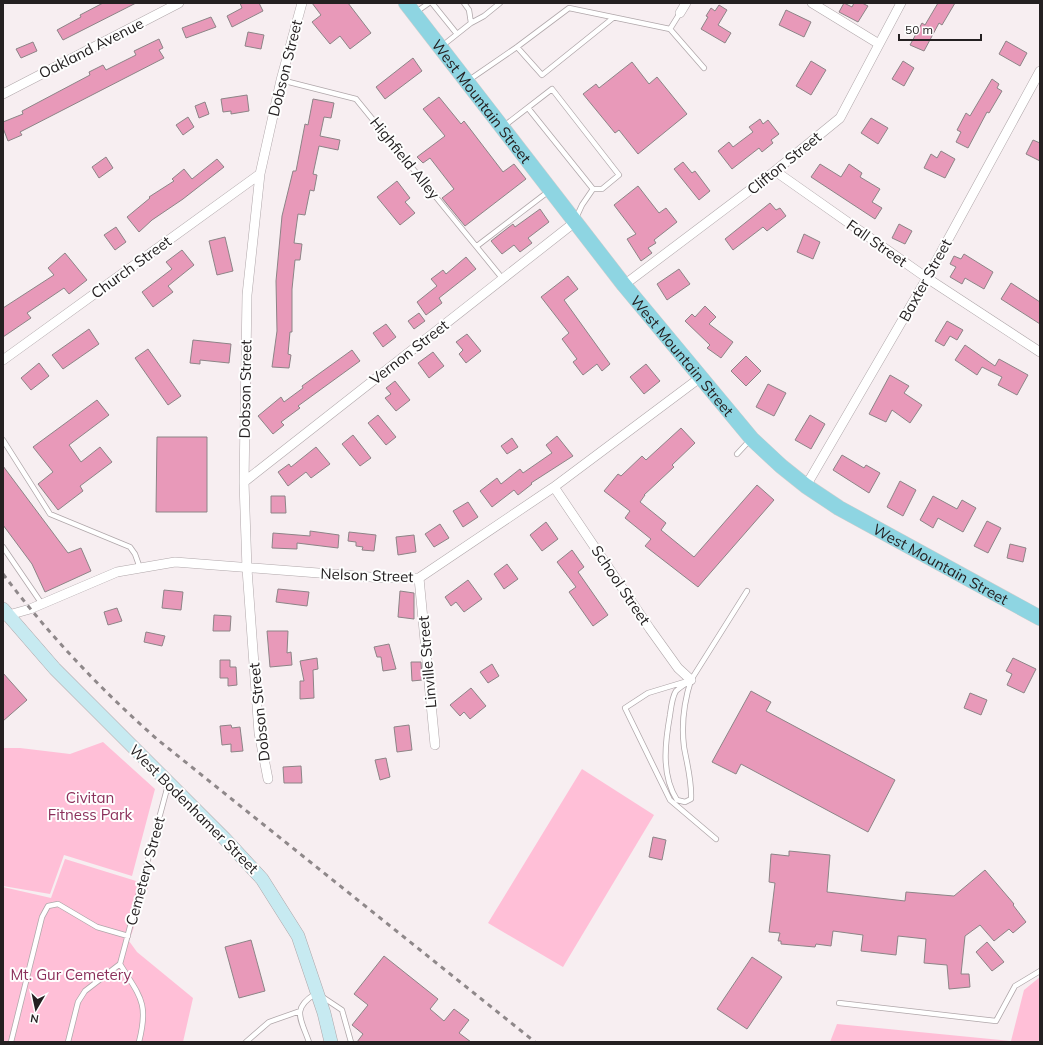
<svg xmlns="http://www.w3.org/2000/svg" width="1043" height="1045" font-family="Mulish,sans-serif">
<style>
.green{fill:#ffbfd7}
.building{fill:#e899b9;stroke:#8d8487}
.lines{fill:none;stroke-linecap:round;stroke-linejoin:round}
.lane-casing{stroke:#b0a7aa;stroke-width:6}
.street-casing{stroke:#b0a7aa;stroke-width:10}
.secondary-casing{stroke:#b0a7aa;stroke-width:14}
.primary-casing{stroke:#cfcece;stroke-width:16}
.lane{stroke:#fff;stroke-width:4.5}
.street{stroke:#fff;stroke-width:9}
.secondary{stroke:#c7eaf1;stroke-width:13}
.primary{stroke:#8ed5e2;stroke-width:15}
.rail{stroke:#8f888a;stroke-width:3;stroke-dasharray:5 5;stroke-linecap:butt}
.labels{text-anchor:middle;dominant-baseline:central;stroke-width:4;stroke-linejoin:round;paint-order:stroke}
.street-label{font-size:15px;fill:#242021;stroke:#fefefe}
.park-label{font-size:15px;fill:#8b305b;stroke:#fefefe}
</style>
<rect width="100%" height="100%" fill="#f7eef1"/>
<path class="green" d="M103,742L155,789L132,876L64,855L50,894L3,886V748H20L70,754Z
M582,769L654,815L563,967L488,923Z
M65,859L149,885L129,941L137,952L193,998L183,1042H3V887L51,898Z
M1040,977V1042H830L837,1024L1011,1041L1024,990Z"/>
<path class="building" d="M103,3H136L63,40L57,30L81,17L80,15Z
M240,3H259L263,11L232,27L227,16L242,8Z
M312,3H348L371,33L350,49L340,36L330,44L312,22L321,15Z
M844,3L852,7L854,3H862L868,6L858,22L839,12Z
M938,3H955L942,25L939,23L924,51L910,45L922,23L925,25Z
M719,5L727,10L718,25L731,33L725,43L701,29L708,17L706,16L711,8L715,11Z
M786,10L811,22L804,37L779,25Z
M211,17L216,27L186,38L182,28Z
M248,32L264,35L261,49L245,46Z
M159,39L163,48L159,50L164,58L20,132L22,135L8,141L3,128V122L23,114L22,111L90,75L89,72L103,65L106,70L136,55L134,51Z
M1006,41L1027,53L1020,66L999,54Z
M33,42L37,51L21,58L16,49Z
M413,58L422,71L385,99L376,87Z
M811,61L826,70L811,95L796,86Z
M903,61L914,68L904,86L892,79Z
M632,62L649,84L657,77L687,114L638,154L619,130L615,133L583,94L596,84L599,88Z
M992,79L999,84L997,88L1002,91L989,113L987,112L968,148L956,142L961,132L957,130L966,113L970,116Z
M247,95L249,111L231,114V111L223,112L221,99Z
M439,97L461,124L464,121L503,172L514,164L526,179L465,226L442,198L454,189L430,158L423,163L417,157L445,136L423,109Z
M313,99L334,103L331,118L324,117L320,136L340,140L338,150L319,146L313,174L317,175L314,191L310,190L305,215L298,214L294,243L302,244L300,260H295L292,289V332H290L288,354L291,355L289,368L272,367L277,331L276,281L282,216L293,171H296L305,124L308,125Z
M205,102L209,114L199,118L195,106Z
M188,117L194,127L183,135L176,125Z
M871,118L888,128L878,144L861,133Z
M760,119L763,124L768,120L779,134L771,140L773,143L762,152L759,148L732,169L718,151L729,142L733,147L753,132L749,127Z
M1033,140L1040,143V161L1026,154Z
M941,151L955,159L945,178L924,168L931,154L937,158Z
M106,157L113,168L99,178L92,167Z
M217,159L224,167L183,199L152,220L139,232L127,217L150,198L149,197L174,181L172,179L184,169L192,179Z
M683,162L692,173L695,171L710,191L699,200L674,169Z
M820,164L841,177L849,164L862,173L860,177L880,189L872,202L882,208L875,219L811,177Z
M397,181L410,198L405,202L415,213L400,225L377,197Z
M638,186L659,213L666,208L677,222L654,240L656,243L648,248L652,253L641,261L627,239L636,234L614,205Z
M770,203L776,210L780,208L786,216L767,231L763,227L733,250L725,239Z
M540,209L549,222L528,238L532,243L520,252L514,245L502,254L491,241L513,224L515,227Z
M899,224L912,231L905,244L892,238Z
M116,227L126,242L115,250L104,235Z
M804,234L820,242L813,259L797,252Z
M225,237L233,271L217,275L209,241Z
M182,250L194,265L168,286L173,292L153,307L142,292L172,269L166,262Z
M65,253L87,280L69,294L64,288L27,313L31,318L3,337V308L54,275L48,268Z
M964,254L993,272L984,289L965,278L962,284L950,277L956,267L950,264L954,256L961,259Z
M466,257L476,269L439,298L442,303L426,315L417,302L437,286L431,279L443,270L446,274Z
M679,269L690,284L667,300L657,284Z
M568,276L578,289L564,300L610,364L602,371L597,364L583,375L573,362L577,359L562,339L569,333L541,297Z
M1011,283L1040,302V324L1001,299Z
M705,306L716,317L709,324L733,342L721,358L707,348L710,345L685,321L692,314L695,317Z
M419,313L425,321L414,329L408,321Z
M947,321L963,330L957,340L950,336L944,346L935,341Z
M386,324L396,337L383,347L373,333Z
M89,329L99,344L63,369L52,355Z
M467,334L481,351L466,363L459,354L463,350L456,342Z
M193,340L231,344L229,363L200,360V364L190,363Z
M965,345L995,366L999,359L1028,375L1017,395L998,385L1002,377L982,367L977,375L955,360Z
M148,349L181,396L168,405L135,358Z
M352,350L360,361L298,406L300,408L281,422L284,425L273,434L258,416L281,397L284,402L303,388L302,386Z
M433,352L444,366L429,378L418,363Z
M746,356L761,371L746,386L731,371Z
M39,363L49,376L31,390L21,378Z
M646,364L660,381L644,394L630,377Z
M890,375L909,386L904,393L922,405L910,423L892,410L886,422L869,414Z
M395,381L410,400L396,411L385,398L391,394L386,388Z
M768,384L786,393L774,416L756,407Z
M97,400L109,415L69,445L81,462L100,447L112,462L80,486L83,491L58,510L38,484L53,472L33,447Z
M378,415L396,437L386,445L368,423Z
M810,415L825,424L811,449L795,440Z
M681,428L695,443L672,465L674,467L644,495H645L640,502L666,523L661,530L694,557L757,485L774,500L698,587L645,546L651,539L625,518L630,511L604,491L618,474L621,476L642,456L646,460Z
M353,435L371,458L360,466L342,444Z
M557,436L573,456L531,483L532,484L518,495L514,490L492,507L480,491L497,478L501,484L520,469L523,473L552,453L546,445Z
M157,437H207V512H156Z
M512,438L518,447L507,454L501,446Z
M316,447L330,464L311,478L306,472L288,486L278,472L289,464L291,467Z
M842,455L864,468L866,465L880,473L869,493L833,470Z
M3,466L68,553L81,548L91,571L45,592L32,564L3,525Z
M900,481L916,490L903,516L887,507Z
M271,496H285L286,513H271Z
M933,496L957,509L962,500L976,508L963,532L938,518L933,528L920,520Z
M468,502L478,517L463,527L453,511Z
M987,521L1001,528L988,553L974,546Z
M546,522L558,539L542,551L530,535Z
M440,524L449,538L434,547L425,534Z
M310,531L339,535L338,548L297,543V549L272,548L273,533L310,536Z
M349,532L376,535L374,551L362,550L363,547L356,546V542L348,541Z
M414,535L416,552L398,555L396,537Z
M1010,544L1026,548L1023,562L1007,558Z
M572,550L584,567L578,572L608,615L593,626L569,592L576,587L557,562Z
M507,564L518,579L504,589L494,574Z
M468,580L482,599L464,612L456,602L451,606L445,597Z
M278,589L309,592L307,606L276,602Z
M164,590L183,592L181,610L162,608Z
M400,591L414,593V619L398,617Z
M117,608L122,621L108,625L104,612Z
M214,615L231,616L230,631H213Z
M267,631H288L287,653L291,652L292,665L270,667Z
M146,632L165,636L162,646L144,642Z
M389,644L396,669L383,671L381,657H377L374,647Z
M317,658L318,669L313,670L314,698L300,699V681H304L300,661Z
M1013,658L1036,669L1024,693L1007,685L1012,674L1006,671Z
M220,660H230V667H236L237,685L228,686V678H220Z
M411,662H421L422,680L412,681Z
M492,664L499,676L488,683L480,672Z
M3,673L27,700L3,721Z
M471,688L486,706L470,719L464,712L460,716L450,705Z
M751,691L771,702L766,711L895,780L868,832L741,764L736,774L712,762Z
M970,693L987,700L981,715L964,708Z
M231,725L232,728L240,727L243,751L231,752V744L222,745L220,726Z
M409,725L412,750L397,752L394,727Z
M386,758L390,777L380,780L375,760Z
M301,766L302,783H284L283,767Z
M653,837L666,840L662,860L649,857Z
M789,851L830,855L827,892L905,901L906,892L954,896L985,870L1014,904L1013,905L1026,922L1013,933L1009,929L994,941L980,925L965,936L961,974H969L970,987L949,989L947,965L924,963L926,939L898,936L896,955L861,951L863,935L833,931L831,946L816,944L815,947L781,944V941H778L780,933L769,932L775,883L769,882L771,854L789,856Z
M251,940L265,991L239,998L225,947Z
M987,942L1004,962L992,971L976,952Z
M384,956L438,999L430,1009L444,1021L454,1009L469,1020L459,1033L471,1042H357L363,1034L352,1025L368,1005L354,994Z
M752,957L782,977L747,1029L717,1009Z"/>
<g class="lines">
<g class="lane-casing">
<path id="lane" d="M432,3L457,34
M464,3L469,10L471,23
M416,12L429,3
M670,29L704,68
M442,46L471,23L484,16L500,3
M517,47L542,75L613,18
M281,80L356,99L502,278
M469,80L517,47L569,8L670,29L680,13
M504,126L552,89L619,175L602,189H593L528,108
M576,218L582,205L593,189
M477,246L549,191
M3,440L50,514L130,547L135,554L140,568
M737,454L750,440
M3,547L42,604
M691,680C684,702 681,723 684,747C687,764 692,781 691,799L685,802L677,800C661,775 665,743 670,715C671,708 672,697 676,691C680,687 687,683 691,680Z
M716,839L670,800L625,708L648,693L691,680L747,591
M321,996L342,1010L351,1042
M839,1003L996,1021L1015,986L1040,971
M11,1042L42,917L48,906L58,904L97,927L128,936
M68,1042L78,1002L85,991L120,964
M139,1042C149,1002 140,997 120,964L168,785
M246,1042L269,1022L300,1011
M309,1042C301,1019 291,1009 315,994"/>
</g>
<g class="street-casing">
<path id="street" d="M812,3L879,44
M680,13L686,3
M3,94L179,3
M775,171L927,278L1040,352
M624,285L775,171L840,118L901,3
M3,360L260,174
M244,482L575,222
M806,486L927,278L1040,71
M554,487L650,629L678,668L691,680
M419,578L435,745
M5,616L30,609L117,572L175,562L383,578H419L554,487L701,377
M268,779L259,733L247,569L244,482L247,295L260,174L281,80L302,3"/>
</g>
<g class="secondary-casing">
<path id="secondary" d="M3,609L55,669L225,839L262,879L298,936L324,1013L331,1042"/>
</g>
<g class="primary-casing">
<g id="primary">
<path id="s1" d="M406,3L624,285L752,439L781,466L806,486L839,508L1040,618"/>
</g>
</g>
<use href="#lane" class="lane"/>
<use href="#street" class="street"/>
<use href="#secondary" class="secondary"/>
<use href="#primary" class="primary"/>
<path class="rail" d="M3,574C49,635 101,690 158,740L535,1042"/>
</g>
<g class="labels">
<g class="street-label">
<text transform="translate(91 48) rotate(-27)">Oakland Avenue</text>
<text transform="translate(285 68) rotate(-76)">Dobson Street</text>
<text stroke="none"><textPath href="#s1" startOffset="124">West Mountain Street</textPath></text>
<text transform="translate(405 158) rotate(51)">Highfield Alley</text>
<text transform="translate(784 163) rotate(-39)">Clifton Street</text>
<text transform="translate(877 243) rotate(35)">Fall Street</text>
<text transform="translate(131 267) rotate(-36)">Church Street</text>
<text transform="translate(925 280) rotate(-61)">Baxter Street</text>
<text transform="translate(409 352) rotate(-38)">Vernon Street</text>
<text stroke="none"><textPath href="#s1" startOffset="448">West Mountain Street</textPath></text>
<text transform="translate(245 389) rotate(-89)">Dobson Street</text>
<text stroke="none"><textPath href="#s1" startOffset="784">West Mountain Street</textPath></text>
<text transform="translate(367 575) rotate(2)">Nelson Street</text>
<text transform="translate(621 585) rotate(56)">School Street</text>
<text transform="translate(427 662) rotate(-95)">Linville Street</text>
<text transform="translate(259 712) rotate(-96)">Dobson Street</text>
<text transform="translate(194 809) rotate(45)">West Bodenhamer Street</text>
<text transform="translate(145 871) rotate(-75)">Cemetery Street</text>
</g>
<g class="park-label">
<text x="90" y="797">Civitan<tspan x="90" dy="17">Fitness Park</tspan></text>
<text x="71" y="974">Mt. Gur Cemetery</text>
</g>
</g>
<rect width="1043" height="1045" fill="none" stroke="#242021" stroke-width="8"/>
<g transform="translate(36 1009) rotate(189)" stroke="#fefefe" stroke-width="3" paint-order="stroke">
<path d="M0-3L7 15L0 10L-7 15Z" fill="#242021"/>
<text y="-6" font-size="11" font-weight="bold" text-anchor="middle" fill="#242021">N</text>
</g>
<path d="M899 34v6h82v-6" fill="none" stroke="#242021" stroke-width="2"/>
<text x="905" y="34" font-size="12" fill="#242021" stroke="#fefefe" stroke-width="3" paint-order="stroke">50 m</text>
</svg>
